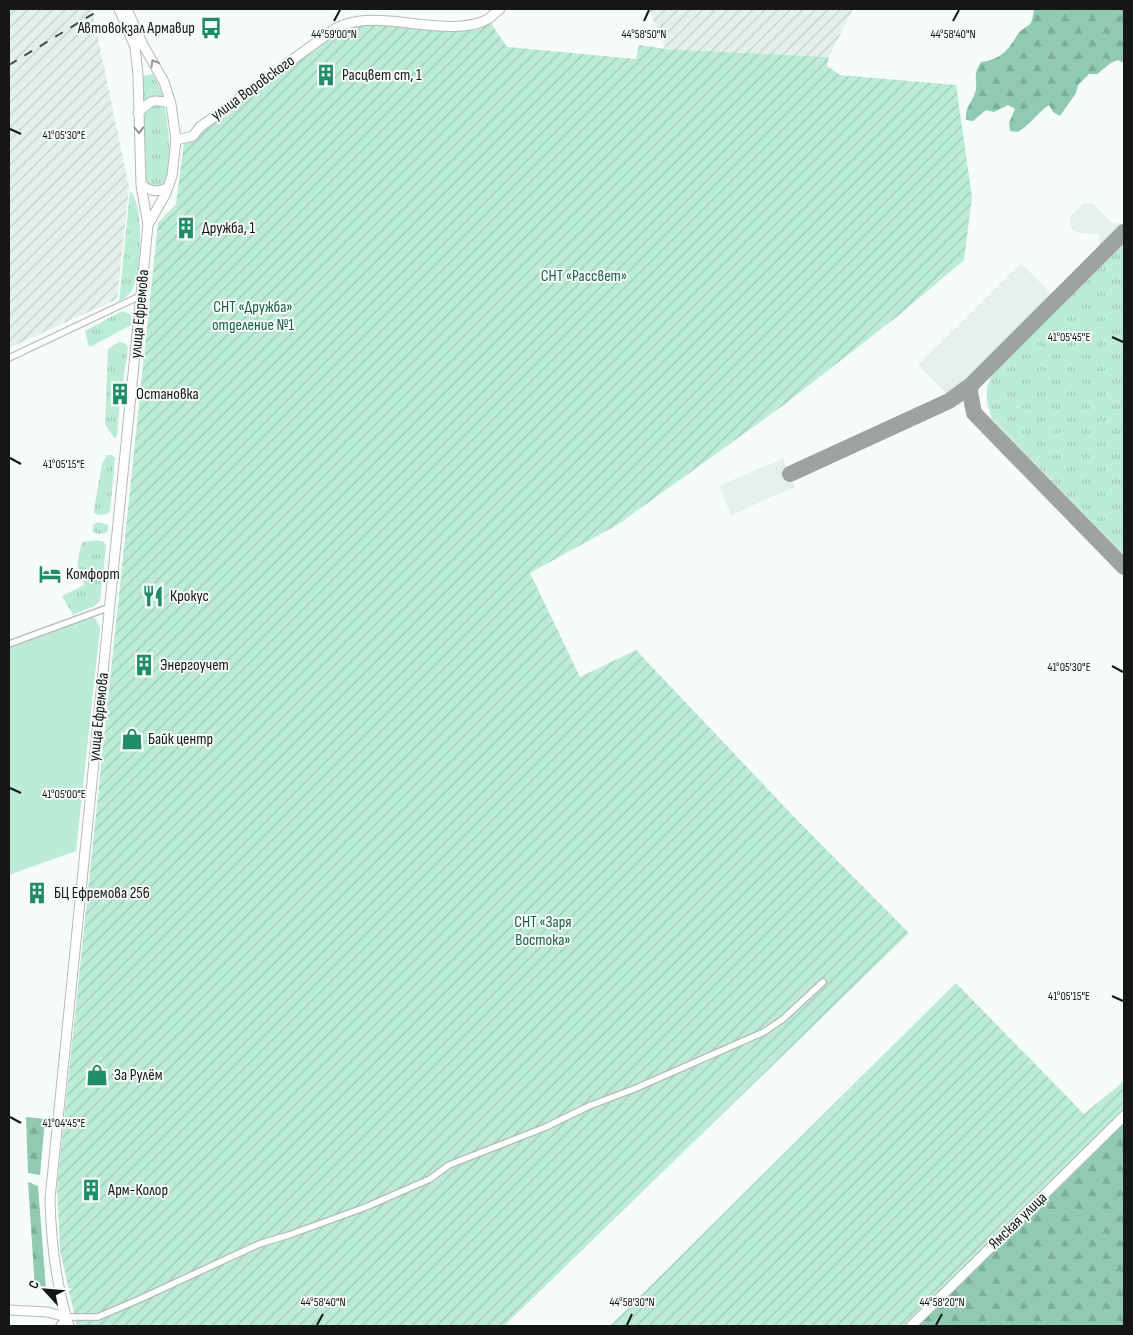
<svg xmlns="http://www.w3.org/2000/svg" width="1133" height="1335" font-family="'Sofia Sans Condensed',sans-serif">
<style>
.built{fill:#e4f1eb}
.industrial{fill:url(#industrial-furrows)}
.grass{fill:url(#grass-tufts)}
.forest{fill:url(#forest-firs)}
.park{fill:#bcebd7}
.garden{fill:url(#garden-furrows)}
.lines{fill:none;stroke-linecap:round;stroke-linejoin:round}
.taxiway{stroke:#9ea3a1;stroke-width:16}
.street-casing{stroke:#b5bab7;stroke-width:8}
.secondary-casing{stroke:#b5bab7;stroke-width:11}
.primary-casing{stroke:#b5bab7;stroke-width:11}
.street{stroke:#fff;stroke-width:5.5}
.secondary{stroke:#fff;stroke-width:9}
.primary{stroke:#fff;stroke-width:9}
.rail{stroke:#474a49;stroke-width:2;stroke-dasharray:9 9;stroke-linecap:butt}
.oneway{stroke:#969796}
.ticks{fill:none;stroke:#151716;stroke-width:2}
.labels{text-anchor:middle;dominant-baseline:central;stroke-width:4;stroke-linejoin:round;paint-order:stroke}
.poi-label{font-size:16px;fill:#151716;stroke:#f6fcf9;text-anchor:start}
.street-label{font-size:16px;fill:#151716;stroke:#f6fcf9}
.park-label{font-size:16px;fill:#185f48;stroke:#f6fcf9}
.ticks-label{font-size:12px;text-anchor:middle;fill:#151716;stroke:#f6fcf9;stroke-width:4;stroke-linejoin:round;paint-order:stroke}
</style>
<defs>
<pattern id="industrial-furrows" width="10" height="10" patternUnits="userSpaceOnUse" patternTransform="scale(1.25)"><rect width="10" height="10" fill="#e4f1eb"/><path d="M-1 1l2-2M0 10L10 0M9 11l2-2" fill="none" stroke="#c3cec9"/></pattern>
<pattern id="grass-tufts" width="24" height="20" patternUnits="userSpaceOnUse" patternTransform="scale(1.25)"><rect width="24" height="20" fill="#bcebd7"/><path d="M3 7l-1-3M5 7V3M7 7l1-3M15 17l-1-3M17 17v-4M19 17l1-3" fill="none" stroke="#a1c9b8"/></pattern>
<pattern id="forest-firs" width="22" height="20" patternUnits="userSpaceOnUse" patternTransform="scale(1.25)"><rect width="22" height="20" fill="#90cab2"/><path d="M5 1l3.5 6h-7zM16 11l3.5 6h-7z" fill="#7bad98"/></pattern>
<pattern id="garden-furrows" width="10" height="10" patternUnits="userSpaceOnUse" patternTransform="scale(1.25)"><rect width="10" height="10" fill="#bcebd7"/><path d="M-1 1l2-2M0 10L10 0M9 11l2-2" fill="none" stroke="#a1c9b8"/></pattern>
</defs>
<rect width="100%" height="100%" fill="#f6fcf9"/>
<path class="built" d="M1083,204H1093L1112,223L1124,224V232L1105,252L1100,247L1099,234L1079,233L1070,227L1071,215Z
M1021,263L1061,304L959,406L918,365Z
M783,458L795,487L731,515L719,486Z"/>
<path class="industrial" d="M9,9H94L92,10L129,187L117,299L9,348Z
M649,9H853L829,57L665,49Z"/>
<path class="grass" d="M153,74L163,95L161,97H154L143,100V76Z
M152,104L162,105L165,108C168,127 176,175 159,189L149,186L146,180L144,112Z
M130,191C145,206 142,276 131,292C128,296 122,299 119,302Z
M1124,242V555L992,419C985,399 984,389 995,369Z
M122,311L131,315L132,322L131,325L90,347L88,344L85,331Z
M119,342L124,343L128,347L122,389H117V399L120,400L117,437L114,438L105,424L108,349Z
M107,455H112L115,458L110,511C107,516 98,516 94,513V510L102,464Z
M98,522L108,525V530L106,533L99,534L93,532V525Z
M97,540L104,542L106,546L100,601L94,606L73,615L62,596L84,585L83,578C73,569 80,553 82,542Z"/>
<path class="forest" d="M1034,9H1124V63L1118,60L1111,63L1097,74H1089L1078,85L1076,93L1060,116L1053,112L1049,105C1038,112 1031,124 1018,132L1010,131L1009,123L1015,109L1008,105L994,112L986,110L973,121L966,120C965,107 971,104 975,93C979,81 971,78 981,62C1002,59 1007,51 1018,34C1021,29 1026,28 1030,24C1033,20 1033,14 1034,9Z
M26,1117L45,1119L40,1175L28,1173Z
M1124,1123V1326H915Z
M28,1182L38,1186L46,1289H35Z"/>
<path class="park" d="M92,617L96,619L100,628L76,851L9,875V648Z"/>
<path class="garden" d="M488,19L507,47L636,59L639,45L665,49L829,57L827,66L840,75L956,85L972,197L964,260L899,315L785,404L713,456L617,525L530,573L580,677L636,650L799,822L909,933L504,1326H77L60,1250L57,1187L158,223L176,204L184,143L200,127L348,22L435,27Z
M956,983L1084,1114L1124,1081V1116L911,1326H610Z"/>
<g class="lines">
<path class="taxiway" d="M1124,232L971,385L970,392L974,413L1124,567
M790,474L949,401L971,385"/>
<g class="street-casing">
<path id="street" d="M9,358L142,295
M9,644L110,607
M59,1326L66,1317H98L140,1299L259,1244L289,1235L366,1207L430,1179L449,1165L546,1127L589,1106L634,1089L764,1032L783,1019L823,982"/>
</g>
<g class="secondary-casing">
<path id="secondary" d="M176,140L193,136L200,127L336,28C372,10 422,30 462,26C471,25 480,24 488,19C492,16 496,12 500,9
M9,1310L47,1312L66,1317
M911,1326L1124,1116"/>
</g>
<g class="primary-casing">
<path id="primary" d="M119,9L135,47L138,75L141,185L148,225L166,193L172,176L176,140L171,104L164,82L142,43L127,9
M138,113C151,100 153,98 171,104
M141,185C151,191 157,193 167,188
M69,1326C56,1285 51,1243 50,1199C80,874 118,550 148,225"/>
</g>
<use href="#street" class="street"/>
<use href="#secondary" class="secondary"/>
<use href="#primary" class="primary"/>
<path class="rail" d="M9,65L101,9"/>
</g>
<defs><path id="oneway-chevron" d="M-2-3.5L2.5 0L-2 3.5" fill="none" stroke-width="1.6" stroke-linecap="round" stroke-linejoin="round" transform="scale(1.25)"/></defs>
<g class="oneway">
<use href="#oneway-chevron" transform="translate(154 63) rotate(-120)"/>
<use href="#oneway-chevron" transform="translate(139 130) rotate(88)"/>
</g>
<path class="ticks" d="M334,21L340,10M644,21L649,10M953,21L959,10M10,129L21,134M1112,337L1123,342M10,458L21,464M1112,666L1123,672M10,788L21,793M1112,996L1123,1001M10,1117L21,1123M317,1325L323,1314M627,1325L632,1314M936,1325L942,1314"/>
<defs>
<g id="bus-bare" transform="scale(1.725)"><path d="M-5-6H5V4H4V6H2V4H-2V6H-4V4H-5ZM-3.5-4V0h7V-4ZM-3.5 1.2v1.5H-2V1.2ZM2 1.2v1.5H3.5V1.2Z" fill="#208c6a" stroke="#f6fcf9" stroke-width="2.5" paint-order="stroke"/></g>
<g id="building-bare" transform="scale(1.725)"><path d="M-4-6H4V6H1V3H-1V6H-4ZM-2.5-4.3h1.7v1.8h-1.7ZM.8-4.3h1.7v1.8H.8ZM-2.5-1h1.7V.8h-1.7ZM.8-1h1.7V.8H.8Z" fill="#208c6a" stroke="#f6fcf9" stroke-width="2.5" paint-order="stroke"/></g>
<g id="hotel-bare" transform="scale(1.725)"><path d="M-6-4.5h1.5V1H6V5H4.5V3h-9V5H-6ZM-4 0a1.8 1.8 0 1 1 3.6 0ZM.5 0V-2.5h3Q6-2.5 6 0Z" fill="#208c6a" stroke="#f6fcf9" stroke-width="2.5" paint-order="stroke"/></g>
<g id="restaurant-bare" transform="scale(1.725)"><path d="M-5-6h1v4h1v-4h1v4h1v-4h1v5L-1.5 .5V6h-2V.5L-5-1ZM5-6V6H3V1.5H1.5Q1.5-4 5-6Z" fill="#208c6a" stroke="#f6fcf9" stroke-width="2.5" paint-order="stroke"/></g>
<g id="shop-bare" transform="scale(1.725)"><path d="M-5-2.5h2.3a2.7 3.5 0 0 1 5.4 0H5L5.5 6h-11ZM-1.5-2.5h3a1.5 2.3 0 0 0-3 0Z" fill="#208c6a" stroke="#f6fcf9" stroke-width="2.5" paint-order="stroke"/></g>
</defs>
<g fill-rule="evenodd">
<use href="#bus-bare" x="211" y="28"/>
<use href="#building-bare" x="326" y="75"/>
<use href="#building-bare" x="186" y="228"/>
<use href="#building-bare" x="120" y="394"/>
<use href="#hotel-bare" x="50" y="574"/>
<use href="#restaurant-bare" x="153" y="596"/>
<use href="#building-bare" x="144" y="665"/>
<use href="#shop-bare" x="132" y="739"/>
<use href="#building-bare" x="37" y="893"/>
<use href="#shop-bare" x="97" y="1075"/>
<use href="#building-bare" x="91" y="1190"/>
</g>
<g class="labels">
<g class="poi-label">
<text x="195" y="28" text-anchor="end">Автовокзал Армавир</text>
<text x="342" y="75">Расцвет ст, 1</text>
<text x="202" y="228">Дружба, 1</text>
<text x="136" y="394">Остановка</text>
<text x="66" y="574">Комфорт</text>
<text x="170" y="596">Крокус</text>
<text x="160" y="665">Энергоучет</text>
<text x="148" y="739">Байк центр</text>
<text x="54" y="893">БЦ Ефремова 256</text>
<text x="114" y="1075">За Рулём</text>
<text x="108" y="1190">Арм-Колор</text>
</g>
<g class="street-label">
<text transform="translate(253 88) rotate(-36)">улица Воровского</text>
<text transform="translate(140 314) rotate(-85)">улица Ефремова</text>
<text transform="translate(99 717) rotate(-84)">улица Ефремова</text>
<text transform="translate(1018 1221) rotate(-44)">Ямская улица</text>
</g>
<g class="park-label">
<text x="584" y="276">СНТ «Рассвет»</text>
<text x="253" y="307">СНТ «Дружба»<tspan x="253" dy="18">отделение №1</tspan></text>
<text x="543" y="922">СНТ «Заря<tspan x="543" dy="18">Востока»</tspan></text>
</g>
</g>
<g class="ticks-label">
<text x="334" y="38">44°59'00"N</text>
<text x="644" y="38">44°58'50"N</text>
<text x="953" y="38">44°58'40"N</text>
<text x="64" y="139">41°05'30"E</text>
<text x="1069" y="341">41°05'45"E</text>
<text x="64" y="468">41°05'15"E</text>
<text x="1069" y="671">41°05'30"E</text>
<text x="64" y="798">41°05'00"E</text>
<text x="1069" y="1000">41°05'15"E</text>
<text x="64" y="1127">41°04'45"E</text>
<text x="323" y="1306">44°58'40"N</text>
<text x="632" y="1306">44°58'30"N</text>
<text x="942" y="1306">44°58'20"N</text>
</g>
<rect width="1133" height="1335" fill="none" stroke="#151716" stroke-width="20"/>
<g transform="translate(45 1290) rotate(296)" stroke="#f6fcf9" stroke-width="4" paint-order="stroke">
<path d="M0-4L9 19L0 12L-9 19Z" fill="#151716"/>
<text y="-8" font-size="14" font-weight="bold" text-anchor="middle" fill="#151716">С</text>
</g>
</svg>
